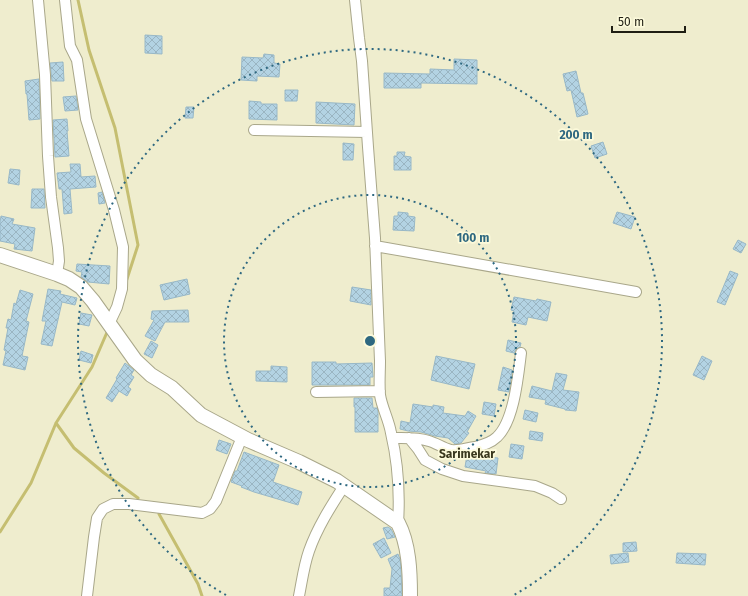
<svg xmlns="http://www.w3.org/2000/svg" width="748" height="596" font-family="'Fira Sans',sans-serif">
<style>
.lines{fill:none;stroke-linecap:round;stroke-linejoin:round}
.stream{stroke:#c5be71;stroke-width:3}
.building{fill:url(#building-cross-hatch);stroke:#98b8c7}
.street-casing{stroke:#a9a78a;stroke-width:12}
.secondary-casing{stroke:#a9a78a;stroke-width:16}
.street{stroke:#fff;stroke-width:10}
.secondary{stroke:#fff;stroke-width:14}
.ring{fill:none;stroke:#2e6880;stroke-width:2;stroke-dasharray:2 4}
.labels{text-anchor:middle;dominant-baseline:central;stroke-width:3.5;stroke-linejoin:round;paint-order:stroke}
.quarter-label{font-size:12px;font-weight:bold;fill:#3a381e;stroke:#fcfadb}
.centre{fill:#2e6880;stroke:#fcfadb;stroke-width:2}
.ring-label{font-size:12px;text-anchor:middle;font-weight:bold;fill:#2e6880;stroke:#fcfadb;stroke-width:3.5;stroke-linejoin:round;paint-order:stroke}
</style>
<defs>
<pattern id="building-cross-hatch" width="8" height="8" patternUnits="userSpaceOnUse"><rect width="8" height="8" fill="#b3d3e3"/><path d="M0 0l8 8M0 8l8-8" fill="none" stroke="#9ab5c2"/></pattern>
</defs>
<rect width="100%" height="100%" fill="#efedce"/>
<g class="lines">
<path class="stream" d="M78,0L89,50L115,128L138,245L126,282
M56,423L74,448L104,473L138,498
M159,514L198,584L202,596
M0,532L31,483L56,423L92,367L108,330"/>
</g>
<path class="building" d="M145,35L162,36V54L145,53Z
M264,54L274,55V63L280,64L279,77L257,76V81L241,80L242,57L263,58Z
M454,59L477,60V84L421,83V88H384V73L430,74V69L454,70Z
M63,62L64,81H52L50,63Z
M576,71L581,93H583L588,114L577,117L571,90L567,91L563,74Z
M39,79L40,119L29,120L27,94H26L25,81Z
M285,90H298L297,101H285Z
M76,96L78,110L65,111L63,97Z
M249,101L261,102V104H277V120L249,119Z
M316,102L355,104L354,125L316,123Z
M186,107H194L193,118H185Z
M67,119L68,131H67L69,156L55,157L53,120Z
M603,142L607,154L595,158L591,146Z
M343,143L354,144L353,160H343Z
M397,152H405L404,156L411,157V170H394V156H397Z
M70,164H80L81,177L95,176L96,187L70,189L72,213L64,214L62,189H59L57,173L71,172Z
M10,169L20,170L19,185L8,183Z
M32,189H44L45,208H31Z
M102,192L105,203L99,204L98,193Z
M398,212L408,213V216L415,217L414,231L393,230L394,216H398Z
M617,212L635,217L631,229L613,223Z
M1,216L14,219L12,224L35,228L32,251L14,249L15,244L0,241V222Z
M738,240L746,244L741,253L733,249Z
M77,264L110,266L109,284L88,282L81,277L82,272L76,271Z
M730,271L738,274L725,305L717,302Z
M187,279L190,294L164,300L160,285Z
M352,287L371,290V305L350,301Z
M48,289L61,291L60,294L77,298L75,305L62,302L52,346L41,344L46,321H42Z
M20,290L33,294L26,321L29,322L22,356L28,357L25,370L3,365L6,351L4,350L8,328H6L8,319L11,320L14,303L16,304Z
M514,297L536,301L537,299L551,302L547,321L528,317L526,325L512,322L514,311L511,310Z
M188,310L189,322H165L155,341L145,336L154,320L151,319L152,311Z
M81,313L92,315L89,326L79,324Z
M508,340L521,343L520,347L516,349L514,353L506,351Z
M151,341L158,345L152,358L144,354Z
M81,351L93,355L91,363L79,360Z
M436,356L475,364L469,389L431,380Z
M702,356L712,361L704,380L693,375Z
M312,362H336V364L372,363L373,377H370V385H312Z
M125,363L134,370L131,375L134,377L128,387L131,389L127,396L119,391L112,402L106,398L117,379L116,378Z
M271,366L287,367V382L256,381V371H271Z
M503,367L512,370L509,392L498,390Z
M556,373L567,375L563,390L579,392L576,411L565,410V409L545,404L546,400L529,397L532,386L552,391Z
M354,398H372L373,408H377L378,411V432H355V407H354Z
M484,402L496,404L494,416L482,414Z
M413,404L433,407V405L444,407L443,413L465,416L468,411L476,416L467,432L469,433L461,443L455,444L448,438L435,436L421,432L408,431L400,429L401,421L410,423Z
M525,410L538,413L536,422L523,419Z
M530,431L543,433L542,441L529,439Z
M219,440L231,444L227,454L216,450Z
M511,444L524,446L522,459L509,457Z
M244,452L279,465L273,482L302,492L298,505L254,492L241,487L242,486L231,482L235,471H237Z
M467,455L498,458L496,474L485,473L486,471L465,467Z
M388,527L391,529L395,537L387,539L383,528Z
M384,538L391,553L381,558L373,544Z
M636,542L637,551L623,552V543Z
M628,553L629,562L611,564L610,555Z
M677,553L706,554L705,565L676,563Z
M398,554L400,559L401,569L402,596H384V588H390L392,569L388,559Z"/>
<g class="lines">
<g class="street-casing">
<path id="street" d="M38,0L45,75L48,156L51,197L58,248L59,261L57,274
M65,0L70,46L77,60L86,119L114,210L123,247L122,289L117,307L109,324
M355,0L359,38L362,61L368,147L375,238L380,361C380,372 379,383 380,395C382,408 389,420 391,433C398,463 400,493 398,523
M254,130L367,132
M375,246L636,292
M316,392L380,391
M392,438C404,438 417,437 429,441C436,443 443,448 451,450C459,451 467,448 475,447C483,445 491,443 497,437C514,421 518,377 521,353
M409,438L418,449L425,460L442,469L463,476L535,486L552,493L561,499
M87,596L94,537L97,518L103,509L113,504H129L202,513L210,509L216,501L242,437
M299,596C302,581 304,565 309,551C317,528 331,506 344,486"/>
</g>
<g class="secondary-casing">
<path id="secondary" d="M0,255L57,274L69,279L81,287L93,301L135,360L151,375L172,388L201,415L248,440L299,462L337,481L398,523C409,544 410,572 410,596"/>
</g>
<use href="#street" class="street"/>
<use href="#secondary" class="secondary"/>
</g>
<g class="ring">
<circle cx="370" cy="341" r="146"/>
<path d="M226 595A292 292 0 1 1 514 595"/>
</g>
<g class="labels">
<g class="quarter-label">
<text x="467" y="454">Sarimekar</text>
</g>
</g>
<circle cx="370" cy="341" r="6" class="centre"/>
<g class="ring-label">
<text x="576" y="139">200 m</text>
<text x="473" y="242">100 m</text>
</g>
<path d="M612 26v6h73v-6" fill="none" stroke="#1f1e13" stroke-width="2"/>
<text x="618" y="26" font-size="12" fill="#1f1e13" stroke="#fcfadb" stroke-width="3" paint-order="stroke">50 m</text>
</svg>
